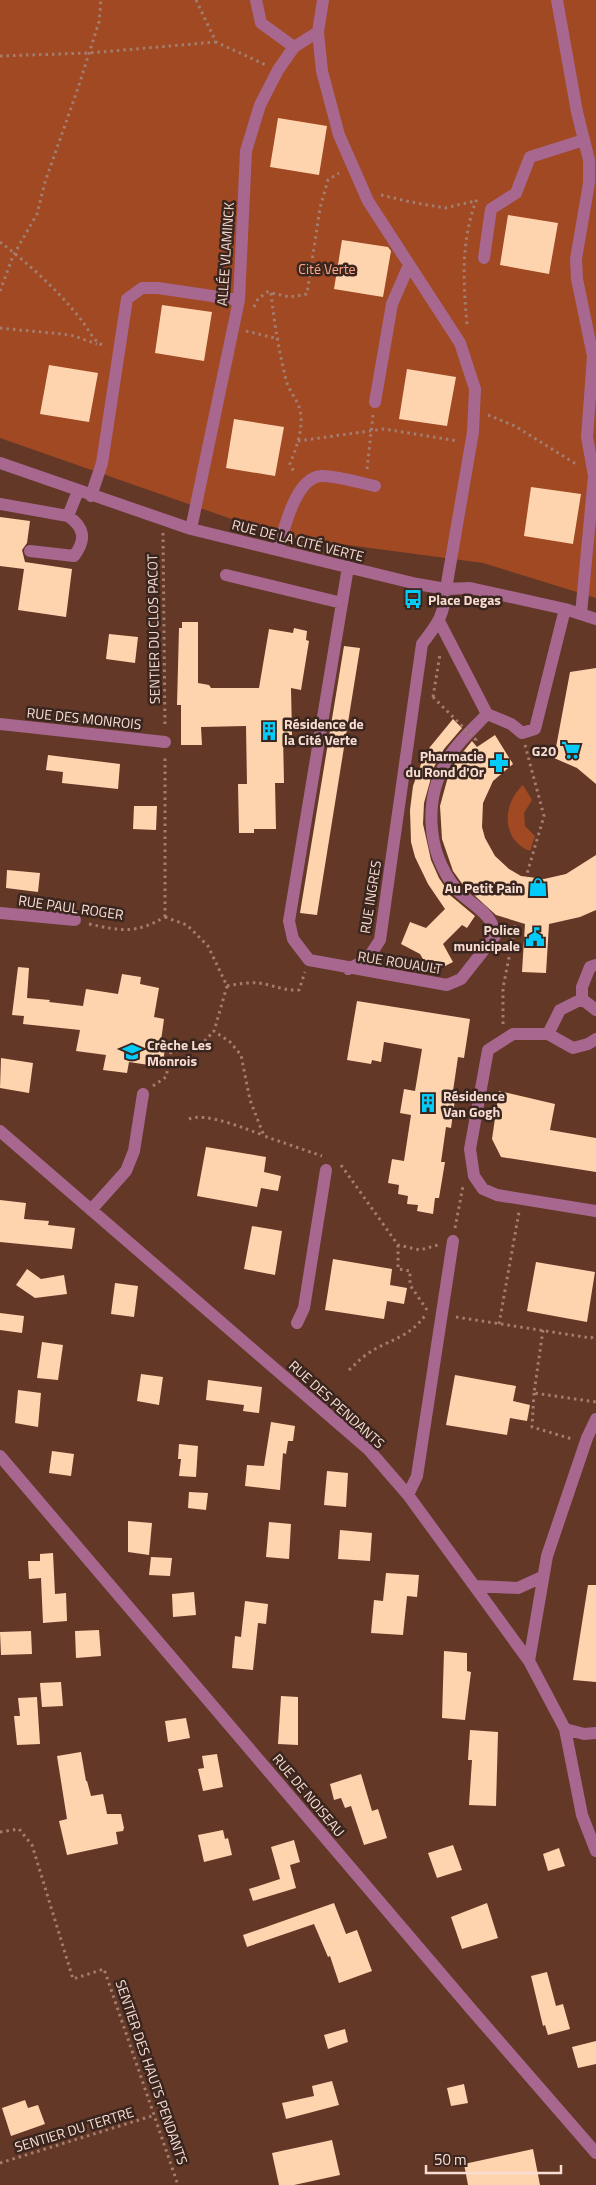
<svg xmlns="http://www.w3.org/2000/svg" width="596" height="2185" font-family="'Titillium Web',sans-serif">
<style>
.green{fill:#a04923}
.building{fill:#fed4af}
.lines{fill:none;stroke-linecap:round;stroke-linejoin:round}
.path{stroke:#a37e70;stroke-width:3;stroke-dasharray:2.5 4;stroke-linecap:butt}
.minor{stroke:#a7678f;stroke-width:12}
.path-bridge{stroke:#a37e70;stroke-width:3;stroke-dasharray:2.5 4;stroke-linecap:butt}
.labels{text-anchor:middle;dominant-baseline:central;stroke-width:5;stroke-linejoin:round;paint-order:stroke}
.street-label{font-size:14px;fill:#f9ddd3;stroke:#3a261e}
.park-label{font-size:14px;fill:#fea988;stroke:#3a261e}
.poi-label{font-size:14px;font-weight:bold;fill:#f9ddd3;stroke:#3a261e;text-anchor:start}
</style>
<rect width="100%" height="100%" fill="#633827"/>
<path class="green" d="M0,0H596V598L483,563L280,536L0,438Z
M523,785L532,800L524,813L525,826L535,836L530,851C501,840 502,804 523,785Z"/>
<path class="building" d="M278,118L327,126L319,175L270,167Z
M508,215L558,223L549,274L500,265Z
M342,240L388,247L391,251L383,297L334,289Z
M162,305L212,312L204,361L155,353Z
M49,365L98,373L89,422L40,414Z
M407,369L456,377L447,426L399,419Z
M234,419L284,427L275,476L226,468Z
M531,487L581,494L573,544L524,536Z
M0,517L30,521L27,543L22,550L25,562L72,569L66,617L18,610L24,569L0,566Z
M182,622H198V683L209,685L211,688H259L269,629L293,633L294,628L307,631L306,640L309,641L301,690L291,688L292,735H283L284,783H275L276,829H254V833H239L238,784H247L246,726L201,727L202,745H181V705H177L179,628H182Z
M109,634L138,637L135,663L106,659Z
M344,646L360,648L317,915L300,913Z
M596,668V784L577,768L554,758L570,672Z
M453,719L462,728L444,749L434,767L424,803L423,824L431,860L439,878L451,896L475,916L467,928L462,925L443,944L453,962L431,973L420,954L401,944L410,922L426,928L445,909L428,884L415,857L411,842L410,810L413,786L421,764L430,747Z
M495,735L513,764L493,781L483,803L482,827L485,838L495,856L509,869L521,876L544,879L566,874L596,855V910L580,917L549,924L546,973L522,972L525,924L496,915L463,885L453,871L442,839L440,806L449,773L458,758L472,741L477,747Z
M48,755L120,764L118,789L62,783L63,772L46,770Z
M134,806H157L156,830L133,829Z
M7,870L40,873L38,892L6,888Z
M18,967L29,968L27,998L50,1000L49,1002L83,1006L86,989L118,994L122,974L141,977L140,984L159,988L154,1017L164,1019L160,1048L165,1049L162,1067L129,1062L127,1073L103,1070L106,1055L76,1051L80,1030L23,1024L24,1016L12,1015Z
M357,1001L470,1019L464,1058L458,1057L453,1091L456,1092L451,1128L446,1127L441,1162H445L439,1198H435L433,1214L417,1211L418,1205L407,1204L408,1196L398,1194L399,1185L388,1183L392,1159L404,1161L411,1115L400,1113L404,1089L415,1091L422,1049L384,1042L381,1062L372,1060L371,1064L347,1060Z
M1,1058L33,1063L29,1093L0,1088Z
M499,1091L555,1104L550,1130L596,1138V1172L501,1157L492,1139Z
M206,1147L266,1157L264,1172L281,1176L278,1191L261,1188L257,1207L197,1196Z
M0,1200L26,1203L24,1219L49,1221L48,1225L75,1228L72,1249L0,1242Z
M252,1226L282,1231L275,1275L244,1269Z
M333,1259L392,1269L390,1285L407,1288L404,1304L387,1301L384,1319L325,1310Z
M536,1262L595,1272L587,1322L527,1311Z
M27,1269L41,1279L64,1275L67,1294L35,1298L16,1285Z
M115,1283L138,1286L134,1317L111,1314Z
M0,1313L24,1316L22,1333L0,1330Z
M42,1342L63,1345L58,1380L37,1378Z
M141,1374L163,1377L159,1405L137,1401Z
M455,1375L516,1386L513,1401L530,1405L527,1421L510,1418L507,1435L446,1425Z
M208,1380L262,1387L259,1413L243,1411L244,1405L206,1400Z
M18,1390L41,1393L38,1427L15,1423Z
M271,1422L295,1426L293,1441H288L286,1454L283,1453L280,1490L245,1486L247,1465L264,1466Z
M179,1444L198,1446L196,1477L179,1476L181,1459H178Z
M52,1451L74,1454L71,1476L49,1473Z
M327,1471L348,1473L346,1507L324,1505Z
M189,1492L208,1493L206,1510L188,1508Z
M128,1521L152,1523L149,1555L128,1552Z
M269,1522L291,1524L289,1559L266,1557Z
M340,1530L372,1533L370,1561L338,1559Z
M53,1553L55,1594L66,1593L67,1621L43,1623L41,1578L29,1579L28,1561H40V1554Z
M151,1557L172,1558L170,1576L149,1575Z
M386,1573L419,1575L417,1597L407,1596L403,1635L371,1633L374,1600L383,1601Z
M588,1585H596V1682L573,1680Z
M194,1592L196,1615L173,1617L172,1594Z
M245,1601L268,1604L266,1624L258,1623L253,1670L232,1668L235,1636L241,1637Z
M99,1630L101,1656L76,1658L75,1631Z
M31,1631L32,1654L1,1655L0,1632Z
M444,1651L467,1653V1671L471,1672L465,1720L442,1718Z
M61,1682L63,1706L42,1707L40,1683Z
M281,1696L298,1697V1745L278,1744Z
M37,1697L40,1744L17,1745L14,1716H20L18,1698Z
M186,1718L190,1738L168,1742L165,1721Z
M470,1730L498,1732L496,1806L469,1805L472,1760H468Z
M81,1752L86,1781H87L91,1796L103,1794L107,1814H121L124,1828L123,1831L116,1832L118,1844L67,1855L59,1821L67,1819L57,1756Z
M217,1754L223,1787L203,1791L198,1769L204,1768L202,1756Z
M361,1774L372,1811L378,1809L387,1838L364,1845L351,1806L345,1808L341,1798L334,1800L330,1784Z
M223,1830L225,1839L228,1838L232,1855L204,1862L198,1835Z
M294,1840L300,1862L290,1865L296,1888L253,1901L249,1889L280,1879L271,1847Z
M453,1845L462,1870L437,1878L428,1853Z
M559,1848L565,1866L548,1871L543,1854Z
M334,1903L346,1934L357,1930L372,1971L339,1983L330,1956L328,1957L314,1924L247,1947L243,1935Z
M487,1903L498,1938L462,1949L451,1917Z
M547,1972L556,2006L563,2004L570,2029L548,2035L545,2025L543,2026L531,1976Z
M345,2029L348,2042L328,2049L324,2035Z
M596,2041V2064L578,2068L572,2047Z
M332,2081L339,2105L286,2119L282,2103L314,2096L312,2086Z
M464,2084L468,2103L451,2106L447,2088Z
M25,2100L28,2108L38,2105L45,2124L11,2136L2,2108Z
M332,2140L340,2175L294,2185H279L272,2153Z
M533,2149L540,2185H468L464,2164Z"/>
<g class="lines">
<path class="path" d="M196,0L216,42L266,65
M0,56L89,53L216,42
M381,195L411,202L445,208L475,201
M0,242C29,264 60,292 82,321C89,330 94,343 105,346
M0,291L13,256L37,214L45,182L78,88L99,22L101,0
M271,293C274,322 279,351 286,380C288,388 294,396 298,404C306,423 297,446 290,464L295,474
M254,307L258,299L267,292L290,297L307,294L320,208L328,180L339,173
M467,324C463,282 461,241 476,201L480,200
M0,328L71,335L97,344
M246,331L279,339
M488,415L515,426L576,464
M298,441L384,429L458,441
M367,469L373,415
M163,533L165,727
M433,697L440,654
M525,745L544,816L526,877
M165,917L187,925L208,946L227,986L214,1031L230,1042L241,1055L250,1100L264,1136L322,1156
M165,917V756
M89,924C122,931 135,934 165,917
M227,986C238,984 249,982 259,983C273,985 284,991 299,990L305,972
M503,1024V988L516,922
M153,1086L166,1077L171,1052L198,1048L214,1031
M189,1119C207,1112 245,1129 263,1135
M341,1165L398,1245L420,1250L438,1245
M455,1228L463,1186
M398,1245V1269L410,1271V1285L427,1310
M456,1317L591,1338L596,1335
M499,1324L519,1212
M543,1330L534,1393L596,1402
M349,1370C354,1366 358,1361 363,1357C388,1338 407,1341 427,1313
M534,1393L532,1427L572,1439
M0,1832L19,1829L32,1845L73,1979L104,1969L178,2185
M0,2163L155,2115"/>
<path class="minor" d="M256,0L261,23L294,47
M323,0L318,32L322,71L339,135L368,201L460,343L475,389L473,432L446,589C444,616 438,623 422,644L380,940L367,960L348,969
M557,0L577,112L589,160V183L576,259L577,279L593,356L587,437L594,476L581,614
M484,258L491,209L516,193L530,157L584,140
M375,402L392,304L409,265
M0,463L191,529L417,584L446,589L470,588L565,609L596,619
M91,496L102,463L127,299L142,288H158L239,300
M0,504L68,516L78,491
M191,529L239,300L246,151L260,105L278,70L294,47L318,32
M278,550C284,530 295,478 321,476C333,475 362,483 375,486
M30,551L74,556C87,539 84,527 68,516
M348,567L289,921L293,939L309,960L447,985L461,979L495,936C494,932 493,925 491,922C484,909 467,901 457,890C425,851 423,795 451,754C461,739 475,727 487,714
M226,575L342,603
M439,621L487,714L511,724L522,733L535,729L565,609
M0,724L165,742
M0,913L75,920
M596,965L590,967L582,987V999L596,1010
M548,1034L560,1010L582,999
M596,1039L588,1044L573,1048L548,1034H513L488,1050L470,1149L474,1176L483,1189L497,1195L596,1211
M0,1131L369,1450L408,1495L529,1661L565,1729L582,1815L596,1851
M91,1210L126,1171L134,1151L143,1094
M297,1323L304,1308L326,1170
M0,1456L471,2009L596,2153
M408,1495L417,1476L453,1241
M475,1586L518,1588L542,1577
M529,1661L547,1556L587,1438L596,1419
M565,1729L584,1734L596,1733"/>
<path class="path-bridge" d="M433,697L476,740L474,742"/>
</g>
<defs>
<g id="bus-bare" transform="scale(1.5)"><path d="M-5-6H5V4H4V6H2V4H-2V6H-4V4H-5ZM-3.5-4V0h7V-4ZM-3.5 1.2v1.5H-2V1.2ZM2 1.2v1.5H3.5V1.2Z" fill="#03cbf9" stroke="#3a261e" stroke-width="2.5" paint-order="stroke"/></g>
<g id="building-bare" transform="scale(1.5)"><path d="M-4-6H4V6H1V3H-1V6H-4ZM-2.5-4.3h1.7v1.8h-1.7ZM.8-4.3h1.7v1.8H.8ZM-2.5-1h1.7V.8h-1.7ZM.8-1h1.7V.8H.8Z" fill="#03cbf9" stroke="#3a261e" stroke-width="2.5" paint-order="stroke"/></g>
<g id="supermarket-bare" transform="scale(1.5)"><path d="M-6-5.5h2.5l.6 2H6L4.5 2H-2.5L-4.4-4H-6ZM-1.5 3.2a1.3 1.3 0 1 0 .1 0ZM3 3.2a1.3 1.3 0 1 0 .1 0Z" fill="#03cbf9" stroke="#3a261e" stroke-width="2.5" paint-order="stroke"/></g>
<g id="pharmacy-bare" transform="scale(1.5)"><path d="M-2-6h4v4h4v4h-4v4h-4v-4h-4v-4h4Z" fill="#03cbf9" stroke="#3a261e" stroke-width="2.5" paint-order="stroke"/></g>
<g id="shop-bare" transform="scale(1.5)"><path d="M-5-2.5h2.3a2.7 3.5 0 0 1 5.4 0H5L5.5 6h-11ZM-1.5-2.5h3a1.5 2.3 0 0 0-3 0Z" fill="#03cbf9" stroke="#3a261e" stroke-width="2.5" paint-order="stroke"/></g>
<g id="civic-bare" transform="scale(1.5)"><path d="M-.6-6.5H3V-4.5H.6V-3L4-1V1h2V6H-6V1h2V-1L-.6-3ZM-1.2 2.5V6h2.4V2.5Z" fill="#03cbf9" stroke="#3a261e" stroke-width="2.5" paint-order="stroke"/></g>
<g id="school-bare" transform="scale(1.5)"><path d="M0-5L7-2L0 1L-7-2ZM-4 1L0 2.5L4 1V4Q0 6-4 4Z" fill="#03cbf9" stroke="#3a261e" stroke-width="2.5" paint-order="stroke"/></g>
</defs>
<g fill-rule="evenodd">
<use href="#bus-bare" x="413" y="599"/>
<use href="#building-bare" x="269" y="731"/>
<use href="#supermarket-bare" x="571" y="750"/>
<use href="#pharmacy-bare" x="499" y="763"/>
<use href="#shop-bare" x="538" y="887"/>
<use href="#civic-bare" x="535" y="937"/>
<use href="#school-bare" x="132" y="1052"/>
<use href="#building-bare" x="428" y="1103"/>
</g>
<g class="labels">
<g class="street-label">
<text transform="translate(225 254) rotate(-86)">ALLÉE VLAMINCK</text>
<text transform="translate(298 540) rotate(14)">RUE DE LA CITÉ VERTE</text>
<text transform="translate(153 629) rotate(-91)">SENTIER DU CLOS PACOT</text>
<text transform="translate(84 718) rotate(6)">RUE DES MONROIS</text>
<text transform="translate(370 897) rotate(-81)">RUE INGRES</text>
<text transform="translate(71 907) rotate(8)">RUE PAUL ROGER</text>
<text transform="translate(400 962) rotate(9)">RUE ROUAULT</text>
<text transform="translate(337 1404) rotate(42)">RUE DES PENDANTS</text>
<text transform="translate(309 1795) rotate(50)">RUE DE NOISEAU</text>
<text transform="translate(152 2072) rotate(71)">SENTIER DES HAUTS PENDANTS</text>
<text transform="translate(74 2129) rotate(-17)">SENTIER DU TERTRE</text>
</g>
<g class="park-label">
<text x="327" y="268">Cité Verte</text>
</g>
<g class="poi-label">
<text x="428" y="599">Place Degas</text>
<text x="284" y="723">Résidence de<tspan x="284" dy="16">la Cité Verte</tspan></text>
<text x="556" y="750" text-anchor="end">G20</text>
<text x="484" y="755" text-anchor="end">Pharmacie<tspan x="484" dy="16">du Rond d'Or</tspan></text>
<text x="523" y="887" text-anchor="end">Au Petit Pain</text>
<text x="520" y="929" text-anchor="end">Police<tspan x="520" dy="16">municipale</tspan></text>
<text x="147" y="1044">Crèche Les<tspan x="147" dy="16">Monrois</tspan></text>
<text x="443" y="1095">Résidence<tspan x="443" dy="16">Van Gogh</tspan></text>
</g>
</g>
<path d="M426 2165v8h135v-8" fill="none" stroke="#f9ddd3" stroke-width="2.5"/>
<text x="434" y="2165" font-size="15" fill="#f9ddd3" stroke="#3a261e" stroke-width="4" paint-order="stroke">50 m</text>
</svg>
